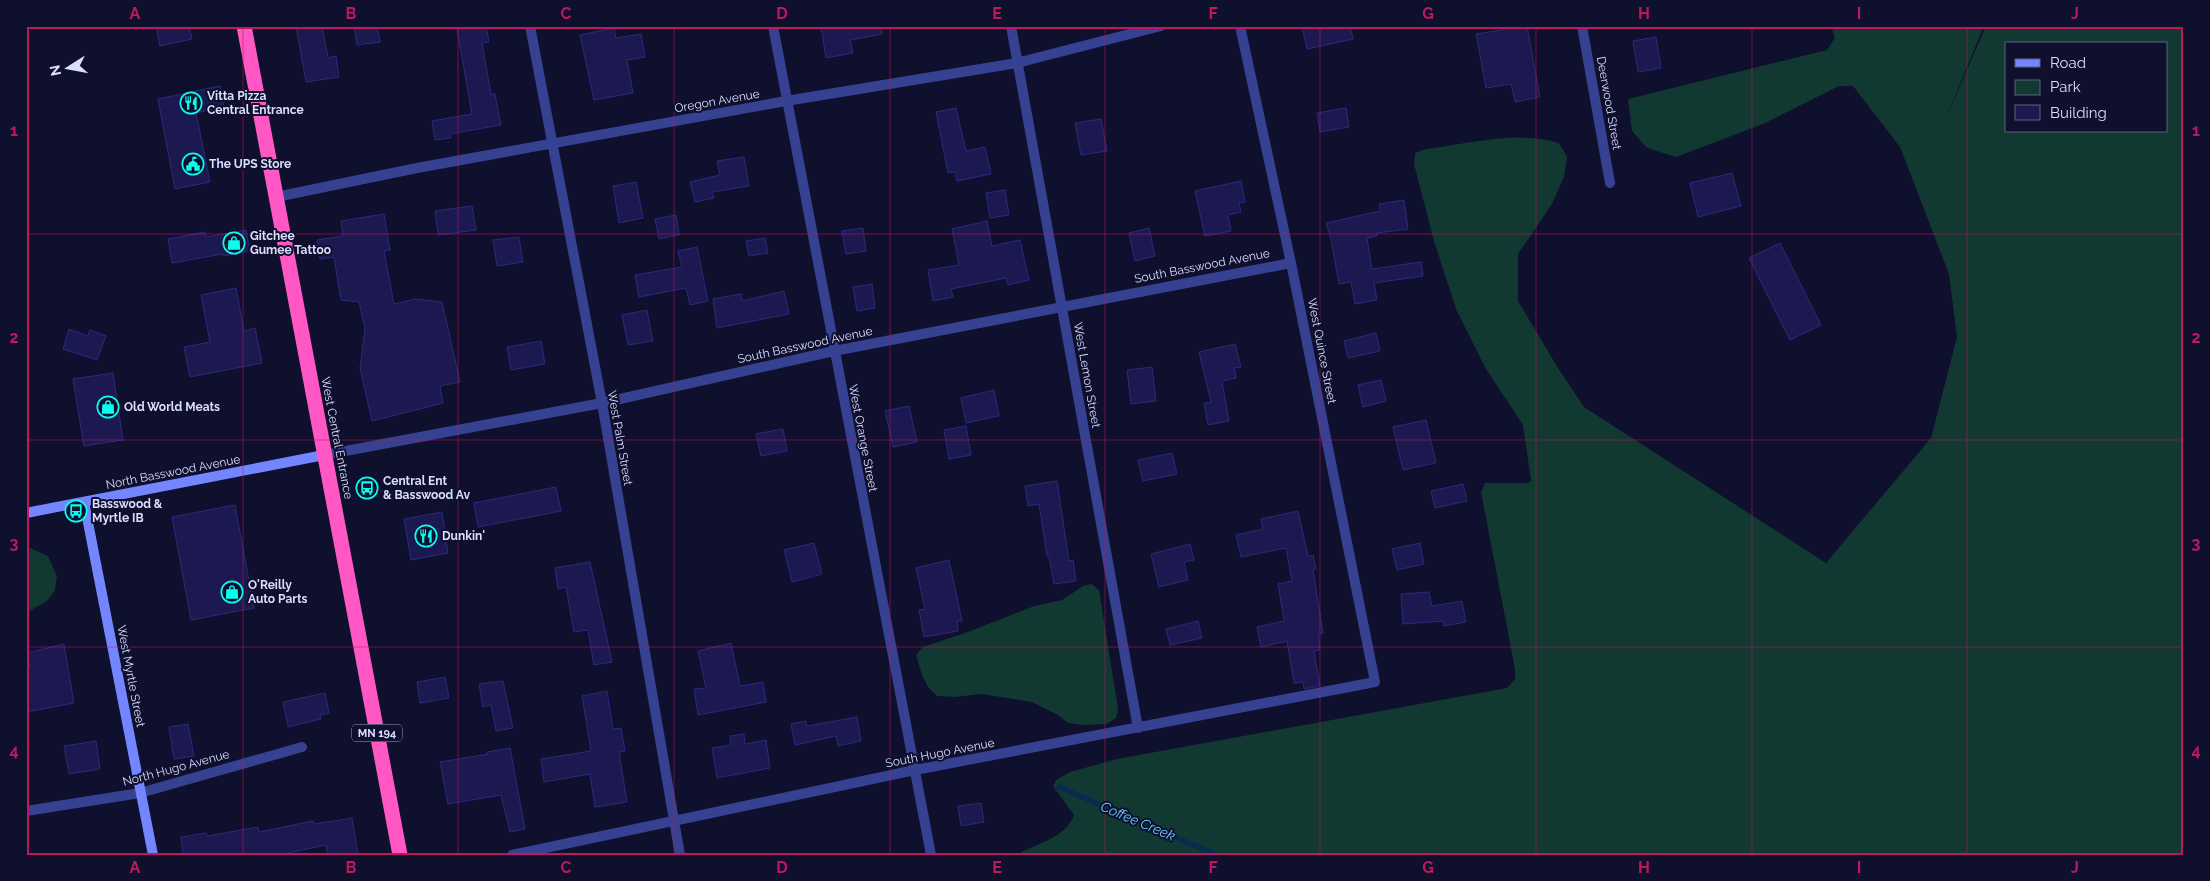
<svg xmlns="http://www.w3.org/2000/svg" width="2210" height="881" font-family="Raleway,sans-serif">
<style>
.green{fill:#113831;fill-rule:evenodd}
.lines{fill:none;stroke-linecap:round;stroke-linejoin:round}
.stream{stroke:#062d50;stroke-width:5.5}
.building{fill:#1c1951;stroke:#2c297f}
.street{stroke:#364291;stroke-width:10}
.secondary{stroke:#7386ff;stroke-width:10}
.highway{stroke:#ff57c3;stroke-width:15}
.grid{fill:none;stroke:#c2185b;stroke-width:1;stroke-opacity:0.55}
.labels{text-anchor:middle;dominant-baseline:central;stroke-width:4;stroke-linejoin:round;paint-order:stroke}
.shield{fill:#0f0f2e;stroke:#9ea0c0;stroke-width:1}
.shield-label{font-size:11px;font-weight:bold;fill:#dcdeff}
.poi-label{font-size:12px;font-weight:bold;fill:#dcdeff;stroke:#0f0f2e;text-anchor:start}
.street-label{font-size:12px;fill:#dcdeff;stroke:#0f0f2e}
.water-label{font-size:14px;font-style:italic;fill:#6ad2ff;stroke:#0f0f2e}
.neatline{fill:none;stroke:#c2185b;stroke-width:2}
.grid-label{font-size:16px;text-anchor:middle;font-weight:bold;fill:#c2185b}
</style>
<rect width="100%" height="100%" fill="#0f0f2e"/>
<path class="green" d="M1831,26H1984L1945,120L1986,26H2184V855H1016C1035,844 1066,838 1074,815L1053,786L1056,780L1070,772L1117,759L1507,688L1515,679V669L1481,492L1485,483H1527L1531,481L1523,425L1486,369L1456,309L1434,241L1414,164L1415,153L1426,149C1468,144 1519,130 1559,143L1567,157L1564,177L1552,204L1518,254V301L1558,368L1584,407L1826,563L1931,438L1957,337L1949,274L1900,147L1853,86H1839L1763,124L1676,157L1647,148L1632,131L1628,99L1827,50L1835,38ZM2006,44H2166V131H2006Z
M30,548L48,556L57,576L55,590L47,601L26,613V549Z
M1092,584L1099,590L1118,708L1116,718L1107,724L1083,725L1068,723L1058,715L1032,702L982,694L954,697L937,696L928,687L922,675L916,655L923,647L968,632L1034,606L1062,600L1083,586Z"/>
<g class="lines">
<path class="stream" d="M1059,787L1217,855"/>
</g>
<path class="building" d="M156,26H189L192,39L160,46Z
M296,26H322L328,58L336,56L339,77L306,82Z
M354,26H377L380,42L357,45Z
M471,26H486L489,42L482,43L491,94H495L501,125L450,134L451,138L435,140L432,121L472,114L457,29Z
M821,26H881L882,34L850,40L853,53L826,58Z
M1302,26H1350L1353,39L1307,49Z
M1501,26H1527L1540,97L1515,102L1511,84L1486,88L1476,34L1502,30Z
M614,28L616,38L641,34L645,57L627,60L633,93L594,100L580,35Z
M1656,37L1661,68L1638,72L1633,41Z
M220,86L224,107L196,113L210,182L175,189L158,99Z
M956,108L966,151L985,147L991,174L957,181L955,172L948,173L936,112Z
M1346,108L1349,127L1320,132L1317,113Z
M1101,119L1107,151L1081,155L1075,123Z
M744,157L749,186L712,192L714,198L695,202L690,182L720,175L717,161Z
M1732,173L1741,206L1698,217L1690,183Z
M1241,181L1245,202L1239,203L1241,212L1228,215L1231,231L1205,236L1195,191Z
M636,182L643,218L619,223L613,186Z
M1005,190L1009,215L990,218L986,193Z
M1404,200L1408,229L1377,233V236L1367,238L1372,269L1421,262L1423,276L1374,283L1377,300L1355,304L1351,282L1339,284L1331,239L1326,223L1380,211L1379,204Z
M472,206L476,230L438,235L435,211Z
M384,214L390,250L384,251L394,304L415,299L442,302L460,382L440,386L443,403L372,421L360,368L365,328L359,302L341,300L334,257L320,259L317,240L343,236L341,221Z
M676,215L679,235L659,239L655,219Z
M987,221L992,246L1020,240L1029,280L1008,285L1006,278L951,289L953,297L933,301L928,270L959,265L952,229Z
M863,228L866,251L846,254L842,231Z
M1149,228L1155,256L1135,261L1129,233Z
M246,230L250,251L223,256V254L172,263L168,239L205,232L206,237Z
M519,237L523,262L497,266L493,240Z
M765,238L768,253L749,256L746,241Z
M1780,243L1821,325L1790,340L1749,258Z
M697,247L708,301L690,305L686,288L639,297L635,275L682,267L678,251Z
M872,284L875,308L857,311L853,287Z
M236,288L244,331L255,328L262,363L190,377L184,347L210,342L201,295Z
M784,291L789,314L717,328L713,299L741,294L742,301Z
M647,310L653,341L628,345L622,315Z
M69,329L88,336L90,330L106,336L97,360L63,349Z
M1376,333L1380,351L1348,358L1344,341Z
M541,341L545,364L511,370L507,347Z
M1235,344L1241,367L1234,368L1236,378L1222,381L1229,421L1208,425L1204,403L1211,402L1199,352Z
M1152,367L1156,401L1131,404L1127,370Z
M113,373L123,440L84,446L73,379Z
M1381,380L1386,401L1363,407L1358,385Z
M994,390L999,416L966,423L961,398Z
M909,406L917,442L893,447L885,411Z
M1426,420L1436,463L1403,470L1393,427Z
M966,426L971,455L949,459L944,430Z
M783,429L787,451L761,456L756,434Z
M1172,453L1177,474L1143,481L1138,460Z
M1057,481L1069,561L1073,560L1076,581L1054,584L1049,556H1047L1039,504L1028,506L1025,486Z
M1463,484L1467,501L1435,508L1431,491Z
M556,487L561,511L478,527L474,503Z
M235,505L254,608L191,620L172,517Z
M1298,511L1308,556L1313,555L1316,569L1313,570L1323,633L1318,634L1320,650L1314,651L1320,686L1304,689L1303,682L1294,683L1287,641L1261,647L1257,627L1284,621L1278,584L1292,581L1286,548L1241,557L1236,535L1263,529L1261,519Z
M442,512L448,553L411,560L404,519Z
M814,543L822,574L792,582L784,550Z
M1420,543L1424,564L1397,570L1392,549Z
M1190,544L1194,560L1184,562L1188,580L1159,587L1151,554Z
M949,560L962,621H957L958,631L924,637L919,610L925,609L916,568Z
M590,562L612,662L594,665L588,630L574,632L566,587L558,589L555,568Z
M1429,592L1432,606L1462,601L1466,622L1444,626L1443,621L1403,624L1401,594Z
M1198,621L1202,638L1170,645L1166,629Z
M731,643L740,686L763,682L766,702L698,715L694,689L706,688L698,651Z
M64,644L74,703L26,712V669L30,668L27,653Z
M445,677L449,698L420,703L417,682Z
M503,681L513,728L496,731L491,705L483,707L479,684Z
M607,691L613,729L621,728L625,751L619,752L627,802L595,807L590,774L544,782L541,759L591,751L582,696Z
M325,693L329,713L320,715L321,719L288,727L283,702Z
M857,717L861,741L838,746L836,736L795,745L791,724L806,721L807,726Z
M188,724L194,756L174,759L169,727Z
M744,734L745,744L766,740L770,768L717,778L712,748L731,745L730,736Z
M96,741L100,769L69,774L64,746Z
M510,748L525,829L510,832L501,795L448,804L440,762L488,754L487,752Z
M981,803L984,822L961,826L958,806Z
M352,818L358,855H328L326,845L279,855H183L181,837L206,833L207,836L258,827L259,832L313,821L314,824Z"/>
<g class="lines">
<path class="street" d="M530,26L602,403L680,855
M773,26L931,855
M1011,26L1138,728
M1582,26L1610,183
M276,197L417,168L786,101L1017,63L1161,26
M324,455L602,403L834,351L1291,263
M26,811L140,793L302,747
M512,855L915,770L1375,682L1291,263L1240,26"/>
<path class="secondary" d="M84,502L153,855
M26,513L324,455"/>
<path class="highway" d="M244,26L400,855"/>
</g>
<path class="grid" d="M243,26V855M458,26V855M674,26V855M890,26V855M1105,26V855M1320,26V855M1536,26V855M1752,26V855M1967,26V855M26,234H2184M26,440H2184M26,647H2184"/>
<defs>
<g id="restaurant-ring" transform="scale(1.125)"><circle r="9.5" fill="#0f0f2e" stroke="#08ffef" stroke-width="1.5"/><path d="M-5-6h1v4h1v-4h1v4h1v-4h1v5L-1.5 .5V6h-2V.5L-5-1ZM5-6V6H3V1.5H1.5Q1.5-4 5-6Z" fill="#08ffef"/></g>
<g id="civic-ring" transform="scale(1.125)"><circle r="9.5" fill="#0f0f2e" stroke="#08ffef" stroke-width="1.5"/><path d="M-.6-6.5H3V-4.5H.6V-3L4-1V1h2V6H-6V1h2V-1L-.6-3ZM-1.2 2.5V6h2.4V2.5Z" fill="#08ffef"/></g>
<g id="shop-ring" transform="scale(1.125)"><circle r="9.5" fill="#0f0f2e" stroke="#08ffef" stroke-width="1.5"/><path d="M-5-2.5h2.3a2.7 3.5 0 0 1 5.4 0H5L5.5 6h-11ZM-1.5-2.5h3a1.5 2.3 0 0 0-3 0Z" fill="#08ffef"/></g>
<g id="bus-ring" transform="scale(1.125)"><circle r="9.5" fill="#0f0f2e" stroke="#08ffef" stroke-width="1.5"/><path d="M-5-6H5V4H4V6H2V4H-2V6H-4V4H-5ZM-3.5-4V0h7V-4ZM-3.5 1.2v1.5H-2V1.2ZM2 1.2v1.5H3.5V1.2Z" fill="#08ffef"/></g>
</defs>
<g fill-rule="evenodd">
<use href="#restaurant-ring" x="191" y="103"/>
<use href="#civic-ring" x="193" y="164"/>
<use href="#shop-ring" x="234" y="243"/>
<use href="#shop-ring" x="108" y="407"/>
<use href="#bus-ring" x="367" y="488"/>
<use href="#bus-ring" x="76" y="511"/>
<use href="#restaurant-ring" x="426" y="536"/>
<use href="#shop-ring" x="232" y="592"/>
</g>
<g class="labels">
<rect class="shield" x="352" y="724.5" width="50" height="17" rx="4"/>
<g class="shield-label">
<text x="377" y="733">MN 194</text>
</g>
<g class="poi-label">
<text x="207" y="96">Vitta Pizza<tspan x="207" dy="14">Central Entrance</tspan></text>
<text x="209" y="164">The UPS Store</text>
<text x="250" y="236">Gitchee<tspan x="250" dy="14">Gumee Tattoo</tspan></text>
<text x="124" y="407">Old World Meats</text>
<text x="383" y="481">Central Ent<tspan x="383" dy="14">&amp; Basswood Av</tspan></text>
<text x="92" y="504">Basswood &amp;<tspan x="92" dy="14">Myrtle IB</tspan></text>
<text x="442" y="536">Dunkin'</text>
<text x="248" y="585">O'Reilly<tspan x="248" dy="14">Auto Parts</tspan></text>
</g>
<g class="street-label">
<text transform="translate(717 101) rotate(-10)">Oregon Avenue</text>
<text transform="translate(1609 103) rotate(80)">Deerwood Street</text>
<text transform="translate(1202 266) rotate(-11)">South Basswood Avenue</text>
<text transform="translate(805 345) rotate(-12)">South Basswood Avenue</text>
<text transform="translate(1322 351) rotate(79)">West Quince Street</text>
<text transform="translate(1087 375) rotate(80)">West Lemon Street</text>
<text transform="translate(337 438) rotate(79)">West Central Entrance</text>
<text transform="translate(620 438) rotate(80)">West Palm Street</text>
<text transform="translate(863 438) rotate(79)">West Orange Street</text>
<text transform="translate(173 472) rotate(-11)">North Basswood Avenue</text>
<text transform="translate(131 676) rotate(79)">West Myrtle Street</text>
<text transform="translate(940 753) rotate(-11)">South Hugo Avenue</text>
<text transform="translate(176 768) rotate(-15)">North Hugo Avenue</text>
</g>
<g class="water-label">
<text transform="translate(1138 821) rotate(23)">Coffee Creek</text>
</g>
</g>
<rect width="2210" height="881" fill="none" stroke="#0f0f2e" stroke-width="55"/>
<rect x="2005" y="42" width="162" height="90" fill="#0f0f2e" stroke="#616282"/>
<rect x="2015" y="59" width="25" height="8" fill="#7386ff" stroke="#616282"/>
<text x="2050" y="68" font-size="15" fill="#dcdeff">Road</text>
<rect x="2015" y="80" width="25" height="15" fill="#113831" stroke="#616282"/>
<text x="2050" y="92" font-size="15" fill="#dcdeff">Park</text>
<rect x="2015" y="105" width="25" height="15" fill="#1c1951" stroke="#616282"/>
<text x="2050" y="118" font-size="15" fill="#dcdeff">Building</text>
<g transform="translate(68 68) rotate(259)" stroke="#0f0f2e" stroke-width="4" paint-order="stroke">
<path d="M0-4L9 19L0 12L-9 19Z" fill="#dcdeff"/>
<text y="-8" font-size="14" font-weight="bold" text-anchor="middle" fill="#dcdeff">N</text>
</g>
<rect x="28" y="28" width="2154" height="826" class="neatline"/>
<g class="grid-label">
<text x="135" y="19">A</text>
<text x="351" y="19">B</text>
<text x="566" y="19">C</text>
<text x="782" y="19">D</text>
<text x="997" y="19">E</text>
<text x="1213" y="19">F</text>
<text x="1428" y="19">G</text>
<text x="1644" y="19">H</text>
<text x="1859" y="19">I</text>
<text x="2075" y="19">J</text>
<text x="14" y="136">1</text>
<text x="2196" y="136">1</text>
<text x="14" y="343">2</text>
<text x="2196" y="343">2</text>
<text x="14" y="549">3</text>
<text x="2196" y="549">3</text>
<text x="14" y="756">4</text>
<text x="2196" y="756">4</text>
<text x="135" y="873">A</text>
<text x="351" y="873">B</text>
<text x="566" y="873">C</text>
<text x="782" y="873">D</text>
<text x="997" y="873">E</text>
<text x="1213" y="873">F</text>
<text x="1428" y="873">G</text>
<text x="1644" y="873">H</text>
<text x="1859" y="873">I</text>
<text x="2075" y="873">J</text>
</g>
</svg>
